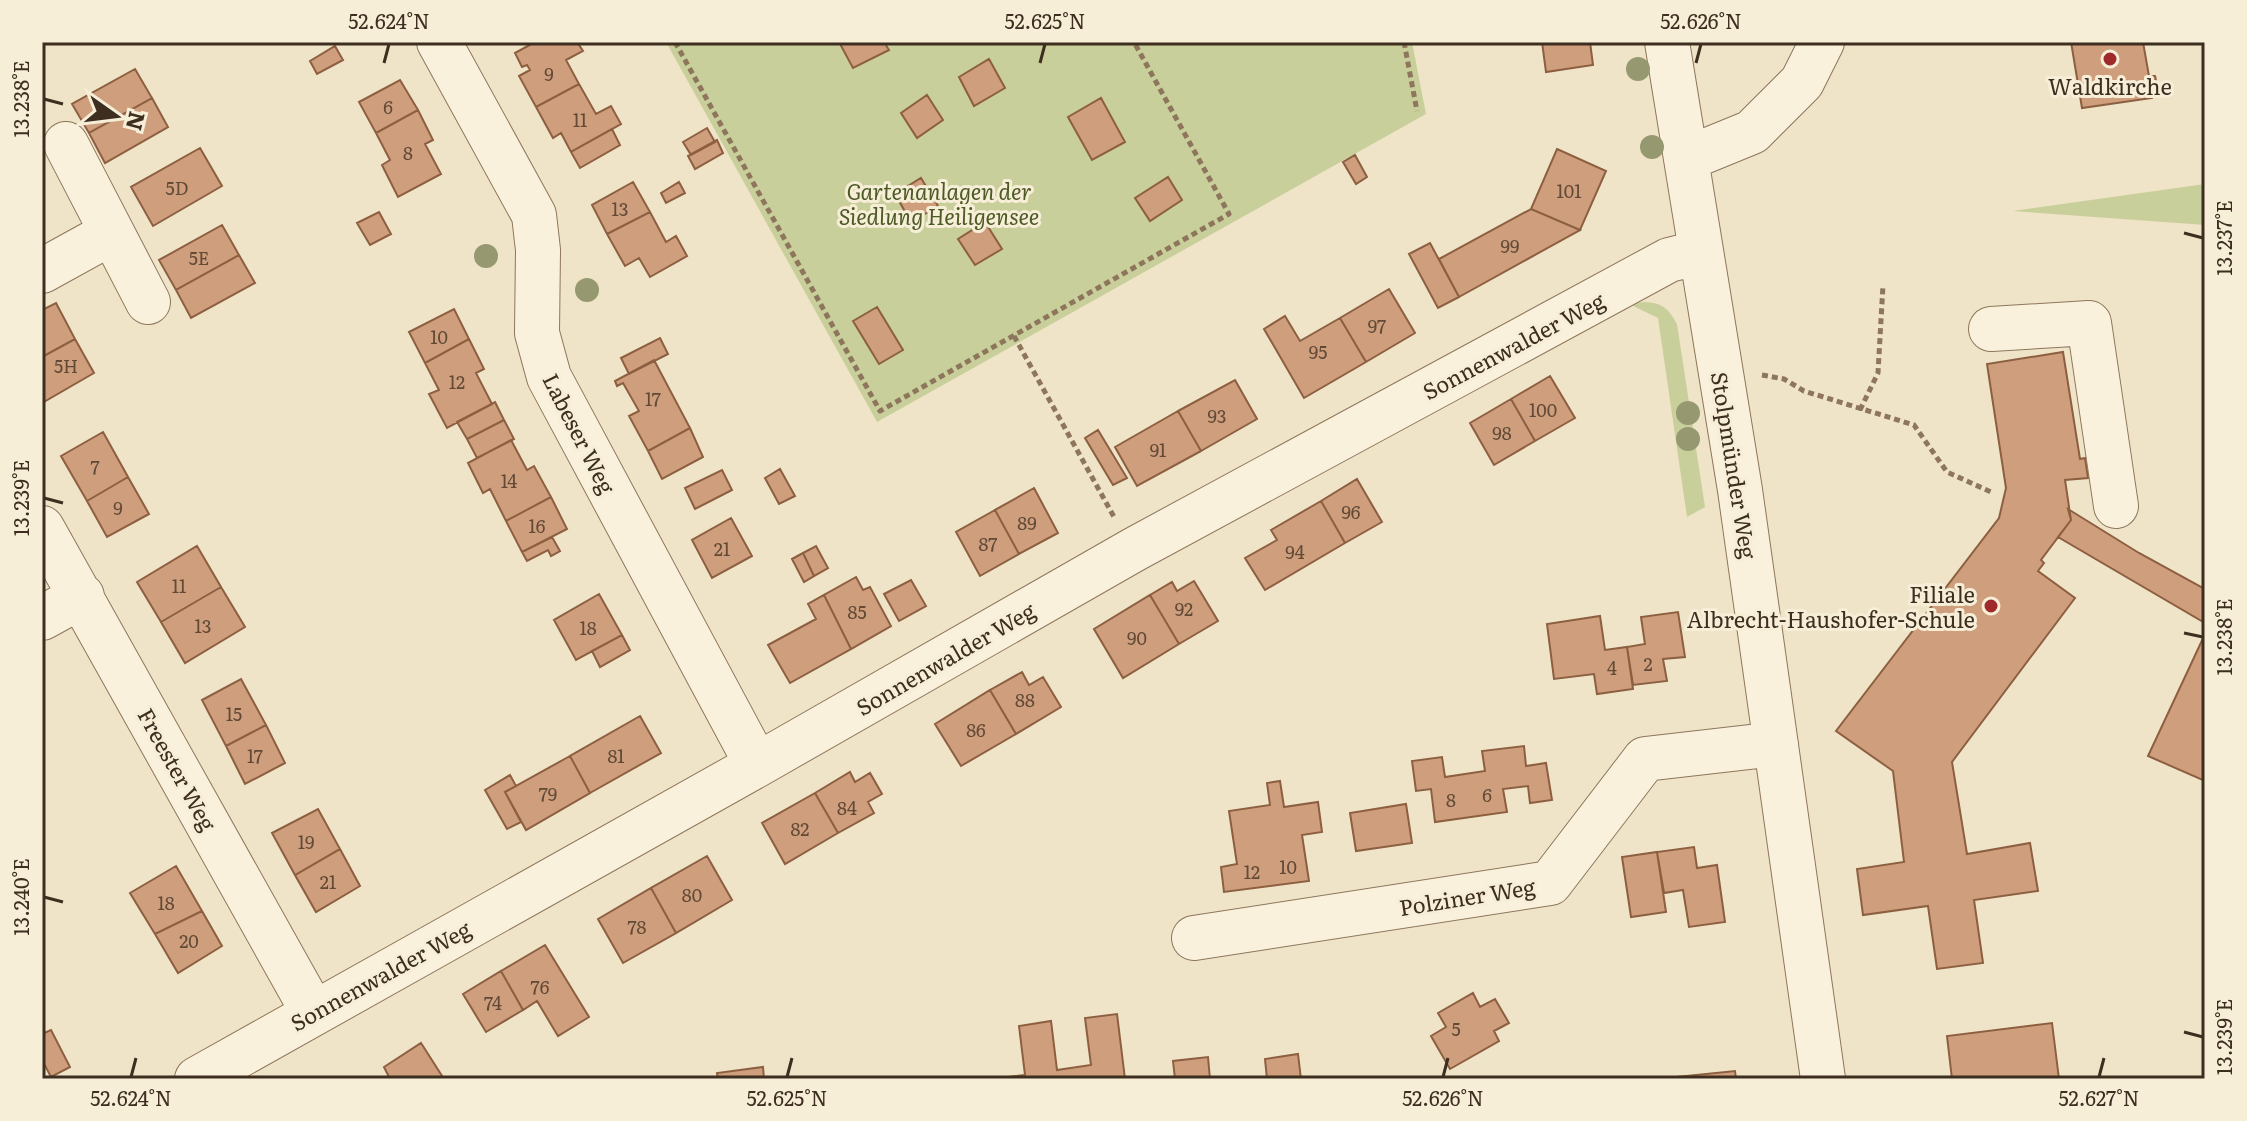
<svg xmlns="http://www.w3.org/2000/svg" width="2247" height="1121" font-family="Literata,serif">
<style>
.green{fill:#c9cf9b}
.building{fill:#cf9f7d;stroke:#8d5f41;stroke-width:2}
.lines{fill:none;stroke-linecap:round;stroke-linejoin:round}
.minor-casing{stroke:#8d765c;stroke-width:46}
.path{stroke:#8d765c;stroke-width:5;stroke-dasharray:6 4;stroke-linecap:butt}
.minor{stroke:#faf1dc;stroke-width:44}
.tree{fill:#96986f}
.ticks{fill:none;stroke:#3d2e20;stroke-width:3}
.poi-dot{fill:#9e2a2b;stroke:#f7eed8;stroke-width:3}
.labels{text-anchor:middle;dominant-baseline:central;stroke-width:6;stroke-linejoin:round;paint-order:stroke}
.number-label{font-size:18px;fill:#624a37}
.poi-label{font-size:22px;fill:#3d2e20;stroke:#f7eed8}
.park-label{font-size:22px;font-style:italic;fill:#4d5a26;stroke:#f7eed8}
.street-label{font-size:22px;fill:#3d2e20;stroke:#f7eed8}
.neatline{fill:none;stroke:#3d2e20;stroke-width:3}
.ticks-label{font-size:20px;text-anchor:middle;fill:#3d2e20}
</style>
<rect width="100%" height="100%" fill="#f0e4c8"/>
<path class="green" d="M666,42H1412L1426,114L877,422Z
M2205,184V225L2013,211Z
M1644,302C1663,303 1668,308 1677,324L1705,507L1687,517L1658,318L1629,304Z"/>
<path class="building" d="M535,42H577L583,51L566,60L579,84L536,107L519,76L530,70L527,65L522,67L515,53Z
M839,42H884L889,50L853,68Z
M1542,42H1590L1593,65L1546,72Z
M2071,42H2143L2149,76H2155L2158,90L2151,91L2152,98L2082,108Z
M335,46L343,60L317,74L310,61Z
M989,59L1005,88L974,106L959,77Z
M135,69L152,98L89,133L72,104Z
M400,80L418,110L376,133L359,102Z
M579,84L596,114L611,106L621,124L571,152L561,133L553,138L536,107Z
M927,95L943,120L917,138L901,113Z
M152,98L168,127L105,163L89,133Z
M1101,98L1125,142L1092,160L1068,117Z
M418,110L433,140L425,144L441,174L398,197L382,165L390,160L376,133Z
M707,128L715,142L691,155L683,142Z
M612,129L620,145L580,168L571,152Z
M717,140L723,153L695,169L688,156Z
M200,148L222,186L153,226L131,187Z
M1557,149L1606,171L1580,230L1531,209Z
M1355,155L1367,177L1356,184L1343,162Z
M1168,177L1182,200L1150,221L1135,198Z
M921,178L938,206L911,222L895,194Z
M633,182L650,212L607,234L592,205Z
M679,182L685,193L666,203L661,193Z
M1531,209L1580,230L1459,297L1439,259Z
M379,212L391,234L370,245L357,223Z
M650,212L666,242L676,236L687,256L650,277L639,258L625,266L607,234Z
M985,222L1002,249L975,265L958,239Z
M222,225L239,255L176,290L159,260Z
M1430,243L1459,297L1438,308L1409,254Z
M239,255L255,283L191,318L176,290Z
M1389,289L1415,333L1366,362L1340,318Z
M56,303L75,339L42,357V310Z
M877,307L903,350L879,364L853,321Z
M454,309L469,339L425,363L409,332Z
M1285,316L1300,341L1340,318L1366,362L1304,398L1264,329Z
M660,338L668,354L629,374L621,358Z
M75,339L94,373L42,403V357Z
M469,339L484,369L476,373L492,404L447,428L429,394L439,390L425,363Z
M2063,352L2080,459L2085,458L2088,478L2065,480L2071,520L2041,560L2044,563L2038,571L2075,598L1952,762L1967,854L2030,843L2038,891L1974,900L1983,963L1937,969L1928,906L1863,915L1857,869L1904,862L1893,771L1836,731L1999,518L2006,488L1987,364Z
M654,360L690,428L648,451L629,416L639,411L623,383L617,386L615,381Z
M1550,376L1575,418L1535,441L1511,399Z
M1235,380L1257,419L1201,451L1178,411Z
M1511,399L1535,441L1494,465L1470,423Z
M495,402L504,420L467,439L457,422Z
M1178,411L1201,451L1137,486L1115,447Z
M504,420L514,439L477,458L467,439Z
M690,428L703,457L662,479L648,451Z
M1098,430L1127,478L1113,485L1085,438Z
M103,432L128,477L87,501L61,456Z
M511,440L527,470L534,466L551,497L506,521L490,489L483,493L468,463Z
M780,469L795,496L779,504L765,478Z
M722,470L732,490L695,509L685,488Z
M128,477L149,514L107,537L87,501Z
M1357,479L1382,522L1345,543L1321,501Z
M1034,488L1058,533L1019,554L995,510Z
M551,497L567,529L522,552L506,521Z
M1321,501L1345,543L1265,590L1245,558L1277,540L1271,530Z
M2068,509L2139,553L2205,589V623L2058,537L2071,520Z
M995,510L1019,554L980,576L956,532Z
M731,518L752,556L712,578L692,540Z
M552,537L560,551L551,556L548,550L527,561L522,552Z
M197,546L221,587L161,622L137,582Z
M816,546L828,568L814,576L803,553Z
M803,553L814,576L804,582L792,559Z
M856,577L863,590L870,587L891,626L851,649L824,595Z
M911,580L926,606L899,621L884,594Z
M1194,581L1218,621L1179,644L1150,595L1172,582L1177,591Z
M221,587L245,627L185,663L161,622Z
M599,594L622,635L576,660L554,620Z
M824,595L851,649L790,683L768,645L816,619L808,604Z
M1150,595L1179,644L1123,678L1094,629Z
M1678,612L1685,657L1663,659L1667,681L1633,685L1627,647L1645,644L1641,617Z
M1600,616L1605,650L1627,647L1633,689L1597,694L1594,674L1554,679L1547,624Z
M2205,634V781L2148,756Z
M622,635L630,650L600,667L592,651Z
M1022,672L1029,685L1043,677L1061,707L1016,734L990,690Z
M241,679L266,725L226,746L202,700Z
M990,690L1016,734L961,766L935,724Z
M640,716L661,753L590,793L570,756Z
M266,725L285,763L245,784L226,746Z
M1524,746L1526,766L1546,763L1552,800L1530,803L1528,786L1503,789L1507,812L1435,822L1431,789L1416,791L1412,761L1442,757L1445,777L1485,771L1482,751Z
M570,756L590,793L526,830L505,792Z
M850,772L855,782L870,773L882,794L868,802L874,813L838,833L815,793Z
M510,775L516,786L505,792L521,822L507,829L485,790Z
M1280,781L1284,807L1318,802L1322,832L1302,835L1309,881L1224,892L1221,867L1237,864L1229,811L1270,805L1267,783Z
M815,793L838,833L785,864L762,823Z
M1406,804L1412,843L1356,851L1350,813Z
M318,809L340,849L295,875L272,833Z
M1694,847L1697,868L1717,865L1725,922L1689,927L1683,890L1664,893L1657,852Z
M340,849L360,886L316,912L295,875Z
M1657,852L1666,912L1631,917L1622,857Z
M707,856L732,900L676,933L651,888Z
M176,866L202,911L155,934L130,893Z
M651,888L676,933L623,963L598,919Z
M202,911L222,946L178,973L155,934Z
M545,945L589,1017L558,1036L537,1001L523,1010L501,971Z
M501,971L523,1010L486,1032L463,994Z
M1473,993L1480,1007L1495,999L1509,1023L1494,1031L1499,1041L1450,1069L1431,1036L1446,1027L1438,1013Z
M1117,1014L1125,1079H993L1025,1075L1019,1026L1051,1021L1057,1070L1091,1065L1085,1018Z
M2052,1023L2059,1079H1952L1947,1036Z
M51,1030L70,1067L51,1077L42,1060V1034Z
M421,1043L444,1079H390L384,1067Z
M1298,1054L1301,1079H1267L1265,1059Z
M1208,1057L1210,1079H1175L1173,1061Z
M763,1067L764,1079H718L717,1073Z
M1735,1071L1736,1079H1656L1696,1075Z"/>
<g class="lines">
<g class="minor-casing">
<path id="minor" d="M439,42L534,215L538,250L537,333L549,377L757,765
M1667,42L1740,490L1823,1079
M66,144L148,302
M1686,159L1752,132L1802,82L1822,42
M42,271L111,233
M1991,329L2089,323L2116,506
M42,528L313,1012
M42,618L82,596
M1194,938L1550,883L1645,759L1776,744
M197,1079L757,765L1135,549L1669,260L1701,252"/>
</g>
<path class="path" d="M675,42L880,411L1229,214L1134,42
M1404,42L1417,111
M1014,336L1114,517
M1762,375L1784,379L1804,391L1914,425L1947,472L1991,492
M1860,410L1878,373L1883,285"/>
<use href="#minor" class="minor"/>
</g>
<g class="tree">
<circle cx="1638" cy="69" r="12"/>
<circle cx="1652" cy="147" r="12"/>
<circle cx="486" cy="256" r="12"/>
<circle cx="587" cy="290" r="12"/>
<circle cx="1688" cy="413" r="12"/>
<circle cx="1688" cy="439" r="12"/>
</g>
<path class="ticks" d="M384,63L389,44M1040,63L1045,44M1696,63L1701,44M44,99L63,104M2184,233L2203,238M44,498L63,503M2184,633L2203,637M44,897L63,902M2184,1032L2203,1037M131,1077L136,1058M787,1077L792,1058M1443,1077L1448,1058M2099,1077L2104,1058"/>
<g class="poi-dot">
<circle cx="2110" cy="59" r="8"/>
<circle cx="1991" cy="606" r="8"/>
</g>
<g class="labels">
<g class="number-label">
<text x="549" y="73">9</text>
<text x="388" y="106">6</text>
<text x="580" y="119">11</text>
<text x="408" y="152">8</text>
<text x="177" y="187">5D</text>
<text x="1569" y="190">101</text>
<text x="620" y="208">13</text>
<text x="1510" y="245">99</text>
<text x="199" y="257">5E</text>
<text x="1377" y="325">97</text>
<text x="439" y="336">10</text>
<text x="1318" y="351">95</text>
<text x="66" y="365">5H</text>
<text x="457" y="381">12</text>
<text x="653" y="398">17</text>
<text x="1543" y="409">100</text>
<text x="1217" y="415">93</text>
<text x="1502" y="432">98</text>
<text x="1158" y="449">91</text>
<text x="95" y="466">7</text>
<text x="509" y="480">14</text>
<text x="118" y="507">9</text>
<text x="1351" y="511">96</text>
<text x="1027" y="522">89</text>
<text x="537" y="525">16</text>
<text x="988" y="543">87</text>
<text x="722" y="548">21</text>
<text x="1295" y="551">94</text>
<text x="179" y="585">11</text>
<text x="1184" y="608">92</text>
<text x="857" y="611">85</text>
<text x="203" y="625">13</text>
<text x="588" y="627">18</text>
<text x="1137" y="637">90</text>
<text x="1648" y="663">2</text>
<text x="1612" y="667">4</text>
<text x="1025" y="699">88</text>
<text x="234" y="713">15</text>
<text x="976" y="729">86</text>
<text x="255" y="755">17</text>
<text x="616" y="755">81</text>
<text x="548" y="793">79</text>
<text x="1487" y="794">6</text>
<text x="1451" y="799">8</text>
<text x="847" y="807">84</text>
<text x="800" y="828">82</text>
<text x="306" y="841">19</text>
<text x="1288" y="866">10</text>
<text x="1252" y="871">12</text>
<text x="328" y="881">21</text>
<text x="692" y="894">80</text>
<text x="166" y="902">18</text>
<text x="637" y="926">78</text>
<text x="189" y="940">20</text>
<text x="540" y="986">76</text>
<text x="493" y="1002">74</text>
<text x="1456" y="1028">5</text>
</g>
<g class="poi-label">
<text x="2110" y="85">Waldkirche</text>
<text x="1975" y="593" text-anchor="end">Filiale<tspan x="1975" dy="25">Albrecht-Haushofer-Schule</tspan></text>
</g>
<g class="park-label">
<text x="939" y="190">Gartenanlagen der<tspan x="939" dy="25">Siedlung Heiligensee</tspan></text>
</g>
<g class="street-label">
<text transform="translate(1513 345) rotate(-28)">Sonnenwalder Weg</text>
<text transform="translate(580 433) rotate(63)">Labeser Weg</text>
<text transform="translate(1735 465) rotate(81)">Stolpmünder Weg</text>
<text transform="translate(945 658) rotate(-30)">Sonnenwalder Weg</text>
<text transform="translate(178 769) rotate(61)">Freester Weg</text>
<text transform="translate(1467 896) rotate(-9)">Polziner Weg</text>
<text transform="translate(380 975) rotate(-29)">Sonnenwalder Weg</text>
</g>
</g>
<rect width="2247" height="1121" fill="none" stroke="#f7eed8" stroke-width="88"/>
<g transform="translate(116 116) rotate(104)" stroke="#f7eed8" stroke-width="6" paint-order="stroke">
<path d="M0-6L14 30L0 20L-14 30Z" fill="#3d2e20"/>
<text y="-12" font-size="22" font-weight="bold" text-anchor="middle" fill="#3d2e20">N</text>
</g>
<rect x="44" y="44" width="2159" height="1033" class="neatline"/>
<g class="ticks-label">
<text x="389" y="29">52.624°N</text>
<text x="1045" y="29">52.625°N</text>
<text x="1701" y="29">52.626°N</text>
<text transform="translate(22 99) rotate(-90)" y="7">13.238°E</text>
<text transform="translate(2225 238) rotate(-90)" y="7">13.237°E</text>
<text transform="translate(22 498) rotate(-90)" y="7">13.239°E</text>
<text transform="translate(2225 637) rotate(-90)" y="7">13.238°E</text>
<text transform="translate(22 897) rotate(-90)" y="7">13.240°E</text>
<text transform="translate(2225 1037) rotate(-90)" y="7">13.239°E</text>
<text x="131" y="1106">52.624°N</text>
<text x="787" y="1106">52.625°N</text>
<text x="1443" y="1106">52.626°N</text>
<text x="2099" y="1106">52.627°N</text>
</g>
</svg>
